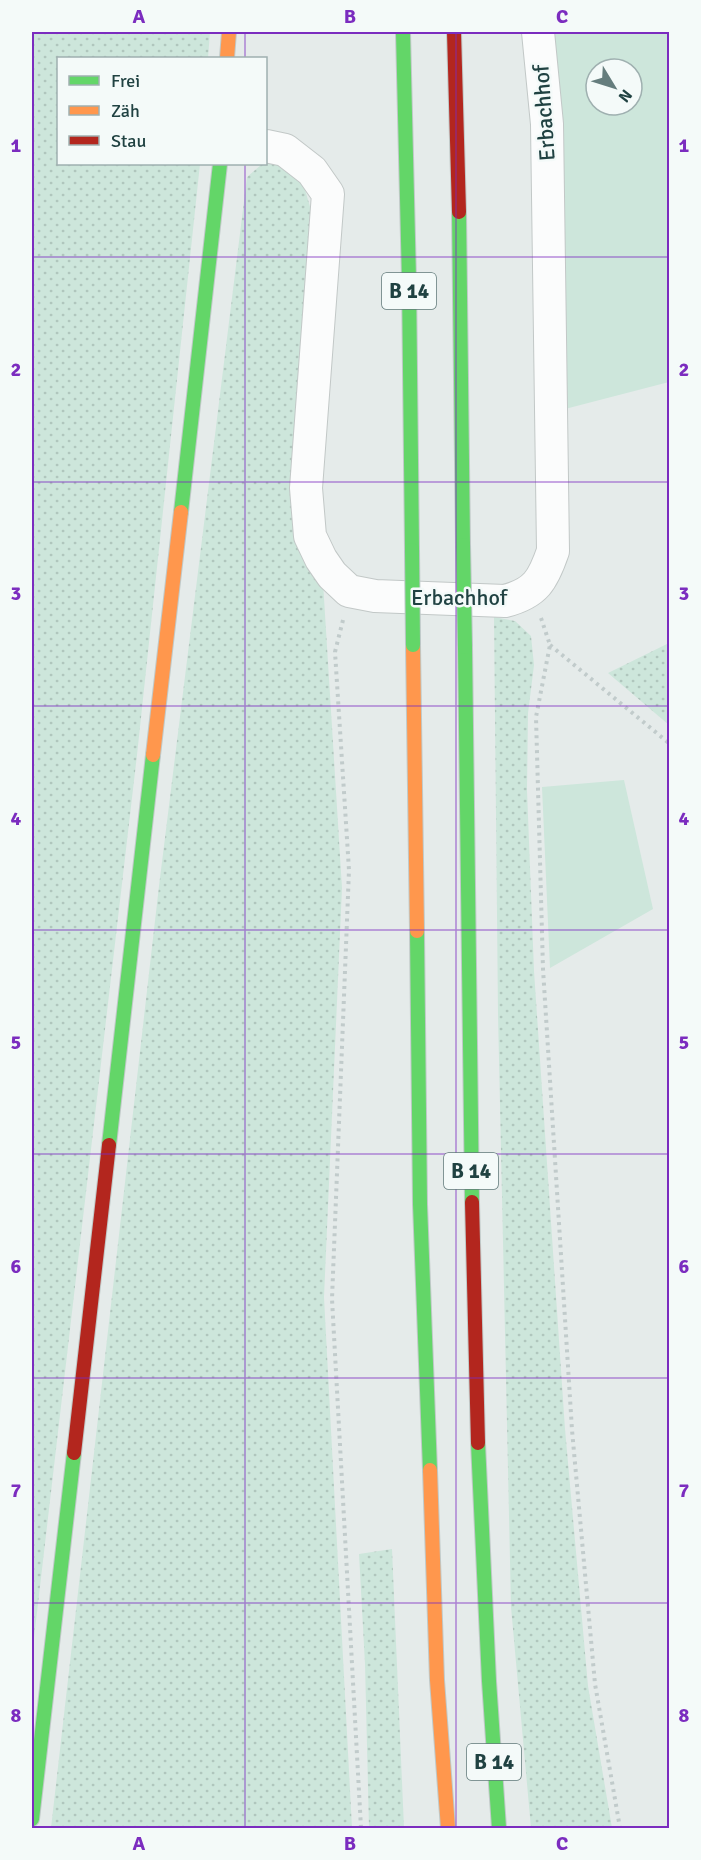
<svg xmlns="http://www.w3.org/2000/svg" width="701" height="1860" font-family="Signika,sans-serif">
<style>
.grass{fill:url(#grass-dots)}
.garden{fill:#cde6db;fill-rule:evenodd}
.lines{fill:none;stroke-linecap:round;stroke-linejoin:round}
.street-casing{stroke:#c2c8c7;stroke-width:34}
.fast-casing{stroke:#c0c9c8;stroke-width:16}
.slow-casing{stroke:#c0c9c8;stroke-width:16}
.jam-casing{stroke:#c0c9c8;stroke-width:16}
.path{stroke:#c1cbcb;stroke-width:4;stroke-dasharray:3 4.5;stroke-linecap:butt}
.street{stroke:#fbfcfc;stroke-width:32}
.fast{stroke:#63d668;stroke-width:14}
.slow{stroke:#ff974d;stroke-width:14}
.jam{stroke:#b3261e;stroke-width:14}
.fast-bridge-casing{stroke:#bcc7c7;stroke-width:16;stroke-linecap:butt}
.fast-bridge{stroke:#63d668;stroke-width:14}
.grid{fill:none;stroke:#7b2cbf;stroke-width:1.5;stroke-opacity:0.55}
.labels{text-anchor:middle;dominant-baseline:central;stroke-width:5;stroke-linejoin:round;paint-order:stroke}
.shield{fill:#f4faf9;stroke:#607979;stroke-width:1.5}
.shield-label{font-size:21px;font-weight:bold;fill:#204242}
.street-label{font-size:22px;fill:#204242;stroke:#f4faf9}
.neatline{fill:none;stroke:#7b2cbf;stroke-width:2}
.grid-label{font-size:20px;text-anchor:middle;font-weight:bold;fill:#7b2cbf}
</style>
<defs>
<pattern id="grass-dots" width="8" height="8" patternUnits="userSpaceOnUse" patternTransform="scale(1.5)"><rect width="8" height="8" fill="#cde6db"/><path d="M2 2h.1M6 6h.1" fill="none" stroke="#b0c6bd" stroke-width="1.8" stroke-linecap="round"/></pattern>
</defs>
<rect width="100%" height="100%" fill="#e5ebea"/>
<path class="grass" d="M32,32H210L208,58H58V164H200L137,755L32,1655Z
M266,161L289,164L303,183L311,210L323,582L342,888L324,1297L352,1828H51L159,886L247,177L262,164H266Z
M494,617L515,621L531,636L534,665L528,713L527,790L534,971L565,1429L588,1686L612,1828H531L511,1607L498,1014Z
M669,643V725L608,673Z
M392,1549L404,1828H369L365,1664L359,1554Z"/>
<path class="garden" d="M547,32H670L669,382L565,409ZM596,69H632V105H596Z
M624,780L653,909L550,968L542,787Z"/>
<g class="lines">
<g class="street-casing">
<path id="street" d="M266,146L285,150L312,171L328,194L306,488L310,536L321,559L332,575L349,591L375,596L505,601C536,593 543,580 553,551L547,124L538,32"/>
</g>
<g class="fast-casing">
<path id="fast" d="M403,32L409,280L412,550
M459,212L463,545
M181,512L220,164
M465,647L472,1202
M417,931L420,1204L430,1470
M109,1145L153,755
M478,1443L489,1681L499,1828
M32,1819L74,1453"/>
</g>
<g class="slow-casing">
<path id="slow" d="M227,58L229,32
M413,645L417,931
M153,755L181,512
M430,1470L437,1680L448,1828"/>
</g>
<g class="jam-casing">
<path id="jam" d="M454,32L459,212
M472,1202L478,1443
M74,1453L109,1145"/>
</g>
<path class="path" d="M541,618L550,645L536,717L543,969L572,1430L595,1684L620,1828
M343,620L335,652L349,870L332,1299L361,1828
M550,645L670,744"/>
<use href="#street" class="street"/>
<use href="#fast" class="fast"/>
<use href="#slow" class="slow"/>
<use href="#jam" class="jam"/>
<g class="fast-bridge-casing">
<path id="fast-bridge" d="M463,545L465,647
M412,550L413,645"/>
</g>
<use href="#fast-bridge" class="fast-bridge"/>
</g>
<path class="grid" d="M245,32V58M456,32V1828M245,164V1828M32,257H670M32,482H670M32,706H670M32,930H670M32,1154H670M32,1378H670M32,1603H670"/>
<g class="labels">
<g class="shield">
<rect x="382" y="273" width="54" height="36" rx="4.5"/>
<rect x="444" y="1153" width="54" height="36" rx="4.5"/>
<rect x="467" y="1744" width="54" height="36" rx="4.5"/>
</g>
<g class="shield-label">
<text x="409" y="291">B 14</text>
<text x="471" y="1171">B 14</text>
<text x="494" y="1762">B 14</text>
</g>
<g class="street-label">
<text transform="translate(544 113) rotate(-94)">Erbachhof</text>
<text x="459" y="597">Erbachhof</text>
</g>
</g>
<rect width="701" height="1860" fill="none" stroke="#f4faf9" stroke-width="66"/>
<rect x="57" y="57" width="210" height="108" fill="#f4faf9" stroke="#9fb0b0" stroke-width="1.5"/>
<rect x="69" y="76" width="30" height="9" fill="#63d668" stroke="#9fb0b0" stroke-width="1.5"/>
<text x="111" y="87" font-size="18" fill="#204242">Frei</text>
<rect x="69" y="106" width="30" height="9" fill="#ff974d" stroke="#9fb0b0" stroke-width="1.5"/>
<text x="111" y="117" font-size="18" fill="#204242">Zäh</text>
<rect x="69" y="136" width="30" height="9" fill="#b3261e" stroke="#9fb0b0" stroke-width="1.5"/>
<text x="111" y="147" font-size="18" fill="#204242">Stau</text>
<g transform="translate(614 87) rotate(128)"><circle r="28" fill="#f4faf9" stroke="#9fb0b0" stroke-width="1.5"/>
<path d="M0-4.5L10 22L0 15L-10 22Z" fill="#657d7d"/>
<text y="-9" font-size="16" font-weight="bold" text-anchor="middle" fill="#204242">N</text>
</g>
<rect x="33" y="33" width="635" height="1794" class="neatline"/>
<g class="grid-label">
<text x="139" y="23">A</text>
<text x="350" y="23">B</text>
<text x="562" y="23">C</text>
<text x="16" y="152">1</text>
<text x="684" y="152">1</text>
<text x="16" y="376">2</text>
<text x="684" y="376">2</text>
<text x="16" y="600">3</text>
<text x="684" y="600">3</text>
<text x="16" y="825">4</text>
<text x="684" y="825">4</text>
<text x="16" y="1049">5</text>
<text x="684" y="1049">5</text>
<text x="16" y="1273">6</text>
<text x="684" y="1273">6</text>
<text x="16" y="1497">7</text>
<text x="684" y="1497">7</text>
<text x="16" y="1722">8</text>
<text x="684" y="1722">8</text>
<text x="139" y="1850">A</text>
<text x="350" y="1850">B</text>
<text x="562" y="1850">C</text>
</g>
</svg>
